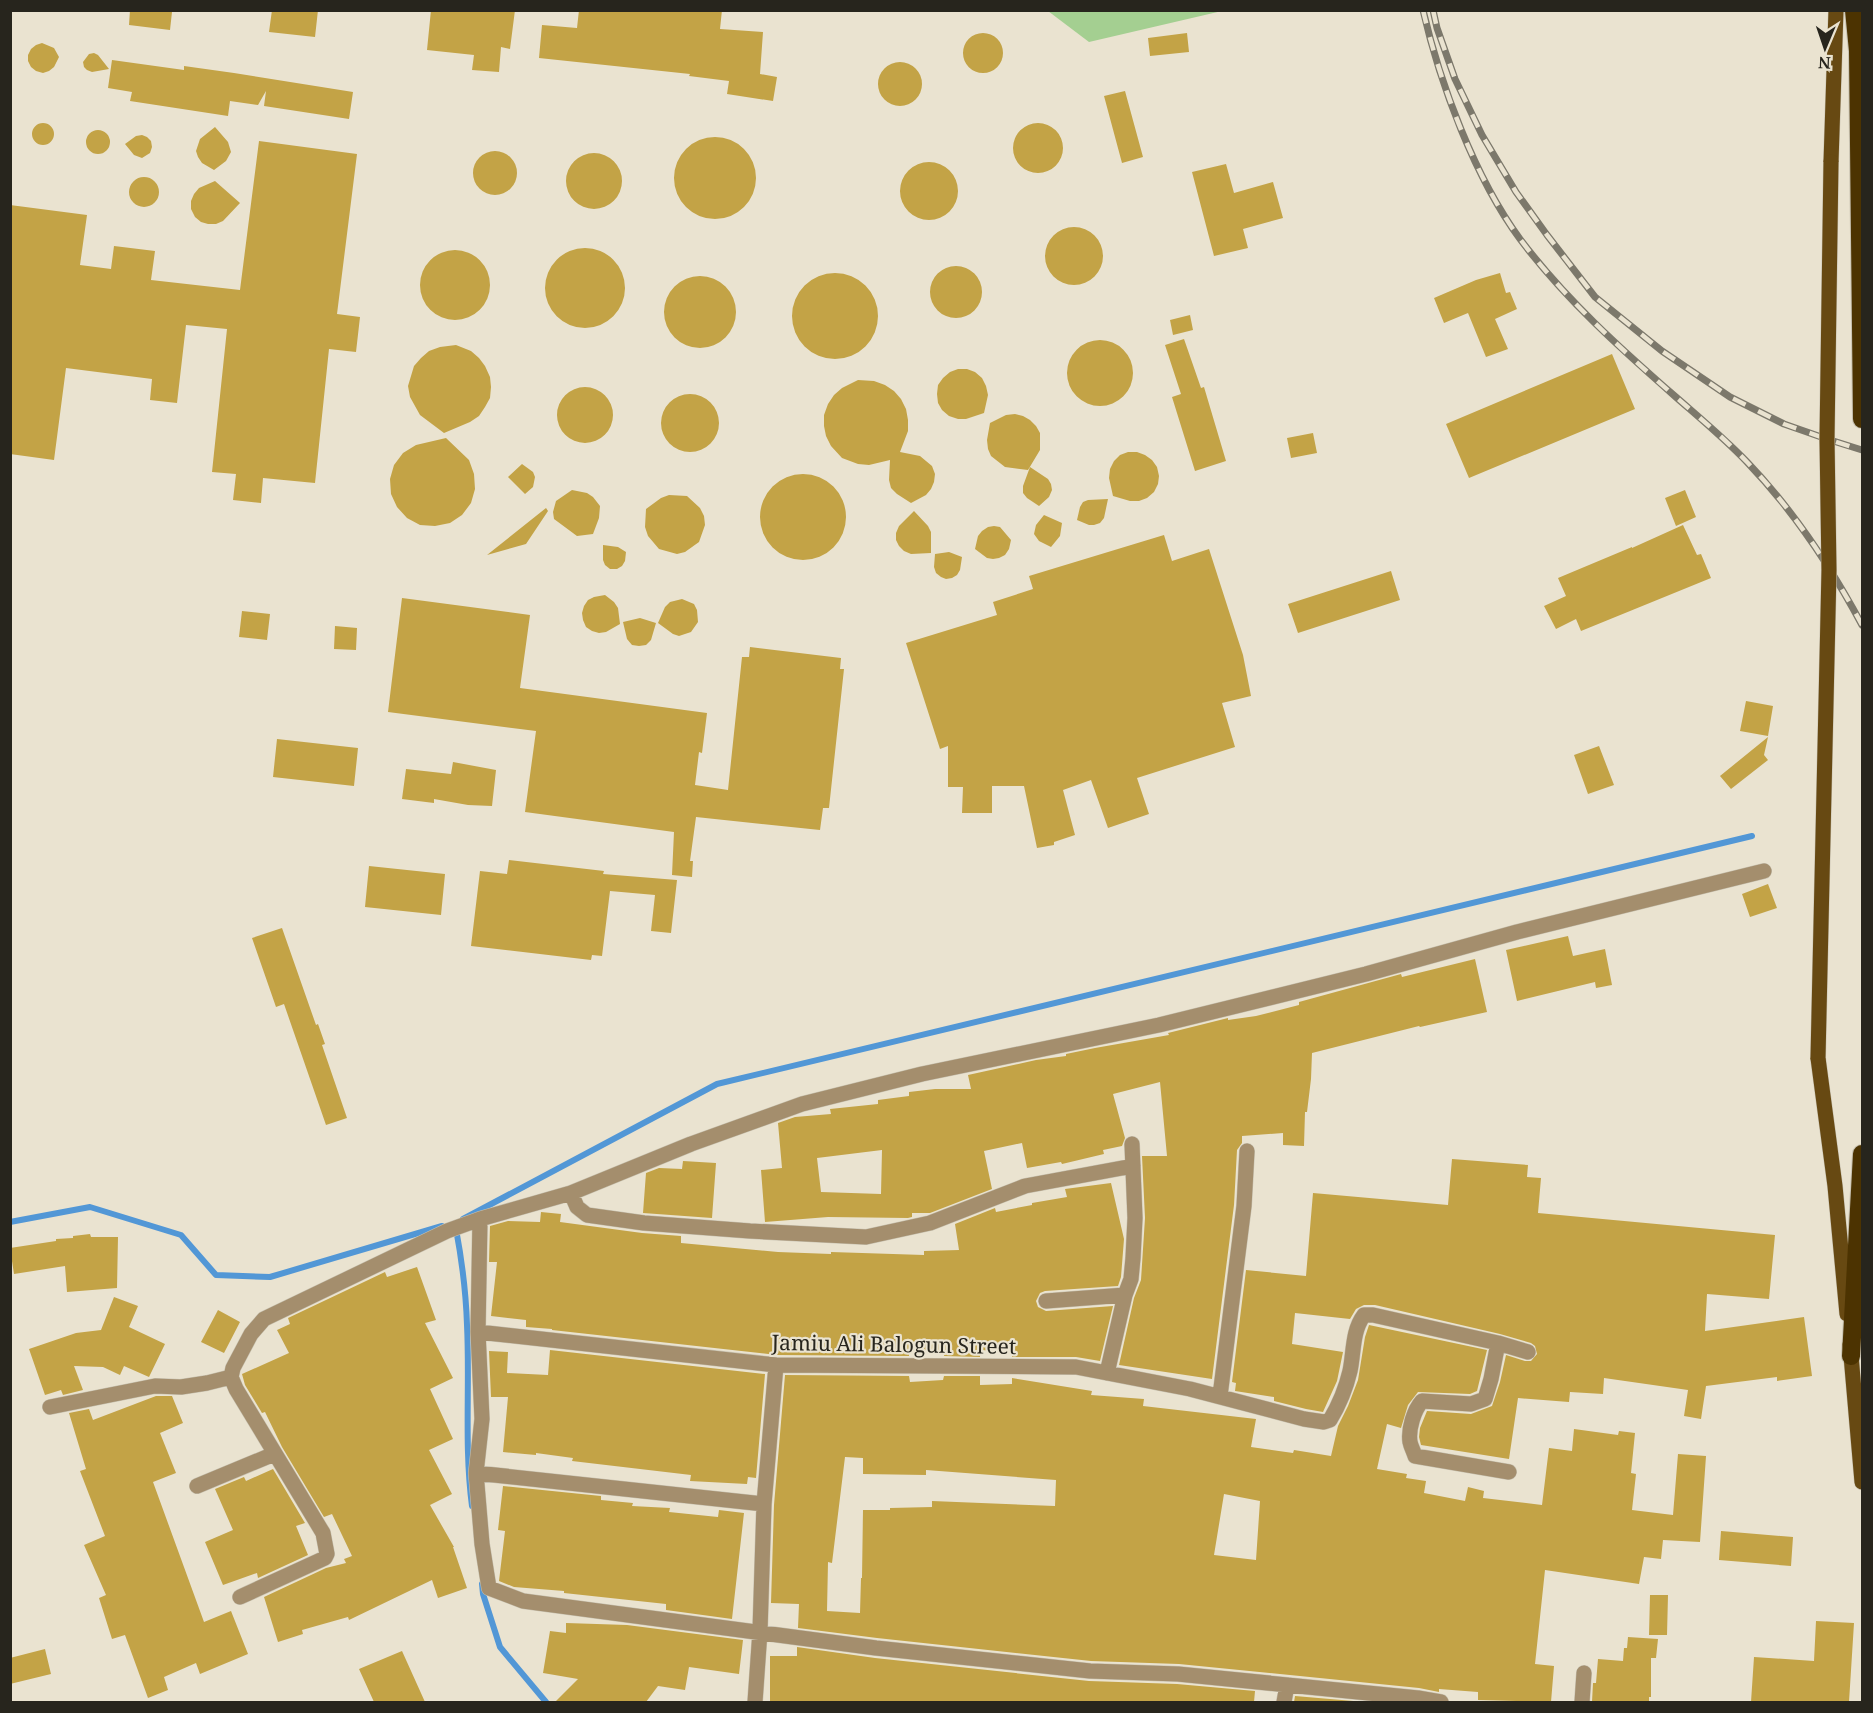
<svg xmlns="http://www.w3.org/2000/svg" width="1873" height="1713" font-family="'Noto Serif',serif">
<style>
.green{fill:#a4cf91}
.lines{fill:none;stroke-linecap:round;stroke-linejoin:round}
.stream{stroke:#5297d6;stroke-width:6}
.building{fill:#c3a346;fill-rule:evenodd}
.minor-casing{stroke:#c7c1b0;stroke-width:16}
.major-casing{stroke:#c7c1b0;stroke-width:16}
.highway-casing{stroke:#c7c1b0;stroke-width:20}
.minor{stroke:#a48e6d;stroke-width:15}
.major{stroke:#674912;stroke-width:15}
.highway{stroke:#4c3301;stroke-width:18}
.rail-casing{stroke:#7c786b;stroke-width:7}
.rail{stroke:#eae3d0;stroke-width:4.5;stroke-dasharray:14;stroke-linecap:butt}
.major-bridge-casing{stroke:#c7c1b0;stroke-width:16;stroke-linecap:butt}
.major-bridge{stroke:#674912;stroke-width:15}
.labels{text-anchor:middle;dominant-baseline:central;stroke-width:4.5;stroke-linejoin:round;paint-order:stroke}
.street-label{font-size:21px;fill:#27251d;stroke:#eae3d0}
</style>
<rect width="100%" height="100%" fill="#eae3d0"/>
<path class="green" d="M1048,11H1222L1089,42Z"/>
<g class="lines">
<path class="stream" d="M463,1219L717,1084L1752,836
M10,1222L90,1207L181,1235L216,1275L270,1277L442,1226
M456,1229C462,1261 466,1293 467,1325C470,1386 464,1446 472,1506
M482,1584L483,1594L500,1647L546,1702"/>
</g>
<path class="building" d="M130,10L172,12L170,30L129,25Z
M272,10H318L315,37L269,32Z
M431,10H515L510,49L501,47L499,72L472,70L474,55L427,50Z
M579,10H722L720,29L763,32L760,74L777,77L773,101L727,94L729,81L689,76L690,74L539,58L542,25L577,28Z
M1187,33L1189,52L1150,56L1148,38Z
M963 53a20 20 0 1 1 40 0a20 20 0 1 1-40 0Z
M42,43L54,48L59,57L54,67L49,71L43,73L36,71L31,67L28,61V55L31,49L36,45Z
M94,53L98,55L109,69L92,72L87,70L84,67L83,62L89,54Z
M112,60L184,70V66L234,73L353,92L349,119L264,106L266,91L258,105L230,101L228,116L130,101L132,92L108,88Z
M878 84a22 22 0 1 1 44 0a22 22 0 1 1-44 0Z
M1125,91L1143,157L1122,163L1104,96Z
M32 134a11 11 0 1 1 22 0a11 11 0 1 1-22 0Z
M1013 148a25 25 0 1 1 50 0a25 25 0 1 1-50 0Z
M215,127L228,142L231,152L226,161L214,170L202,163L198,157L196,151L200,139Z
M86 142a12 12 0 1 1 24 0a12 12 0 1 1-24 0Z
M142,135L147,137L151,141L152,147L150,153L142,158L134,155L125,144L136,136Z
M674 178a41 41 0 1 1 82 0a41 41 0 1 1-82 0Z
M259,141L357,154L337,314L360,317L356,352L329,349L315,483L263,478L261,503L233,500L236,474L212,472L227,329L186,325L177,403L150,400L152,379L66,368L54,460L10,454V205L87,215L80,265L111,269L114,246L155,251L151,280L240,290Z
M473 173a22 22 0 1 1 44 0a22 22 0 1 1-44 0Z
M566 181a28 28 0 1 1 56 0a28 28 0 1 1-56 0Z
M900 191a29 29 0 1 1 58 0a29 29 0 1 1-58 0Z
M1226,164L1234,193L1273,182L1283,218L1243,229L1248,248L1214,256L1192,172Z
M129 192a15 15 0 1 1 30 0a15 15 0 1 1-30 0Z
M215,181L240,203L223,221L216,224H208L201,222L195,217L191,209V201L194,194L199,188Z
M1045 256a29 29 0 1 1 58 0a29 29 0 1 1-58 0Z
M545 288a40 40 0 1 1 80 0a40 40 0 1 1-80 0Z
M420 285a35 35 0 1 1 70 0a35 35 0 1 1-70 0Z
M930 292a26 26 0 1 1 52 0a26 26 0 1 1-52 0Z
M1500,273L1506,293L1510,292L1517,309L1495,319L1508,349L1486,357L1468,313L1444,323L1434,298L1476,280Z
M792 316a43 43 0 1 1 86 0a43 43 0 1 1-86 0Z
M664 312a36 36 0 1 1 72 0a36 36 0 1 1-72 0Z
M1190,315L1193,330L1173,335L1170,320Z
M1184,339L1201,388L1204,387L1226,461L1195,471L1172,397L1181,394L1165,345Z
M1067 373a33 33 0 1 1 66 0a33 33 0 1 1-66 0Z
M456,345L471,351L479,358L485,366L490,377L491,387L490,398L485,407L479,416L470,422L444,433L420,415L410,397L408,386L414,366L421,358L429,351L440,347Z
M1612,354L1635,409L1469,478L1446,424Z
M958,369H967L975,372L982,378L986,386L988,395L984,413L966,419H958L949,416L942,410L938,403L937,394L938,385L943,378L950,372Z
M858,380L874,381L885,385L894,391L901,399L906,409L908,420V431L900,452L920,456L932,466L935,474L934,482L931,489L926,495L911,503L897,494L891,488L889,480L890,460L869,465L858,464L842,458L831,446L826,436L824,426V415L828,404L834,395L842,388Z
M557 415a28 28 0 1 1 56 0a28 28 0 1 1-56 0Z
M661 423a29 29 0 1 1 58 0a29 29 0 1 1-58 0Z
M1015,414L1023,416L1030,420L1036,426L1040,433V450L1028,470L1005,467L991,456L988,449L987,440L990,423L1006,415Z
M1313,433L1317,453L1291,458L1287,438Z
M446,438L469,460L474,474L475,489L471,503L462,515L450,523L435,526L420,525L407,518L397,507L391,494L390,479L394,465L403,453L416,445Z
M1128,452H1137L1145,455L1152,460L1157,467L1159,476L1158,484L1154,492L1147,498L1139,501H1130L1113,496L1109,478L1110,469L1114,461L1120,455Z
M522,464L533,472L535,477L533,487L525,494L508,477Z
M1030,467L1048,479L1051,484L1052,490L1049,497L1039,506L1027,498L1023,493V486Z
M760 517a43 43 0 1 1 86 0a43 43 0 1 1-86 0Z
M572,490L587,493L593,497L600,506L599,518L593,534L577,536L554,519L553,512L556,501Z
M1685,490L1696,517L1676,526L1665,498Z
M669,495L687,496L700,508L704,516L705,525L699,542L685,552L677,554L659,549L648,536L645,527L646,509L661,498Z
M1108,499L1104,518L1100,523L1094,525H1089L1077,520L1080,507L1083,502L1088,500Z
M546,508L548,511L526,544L487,555Z
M914,511L928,526L931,532V553L911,554L904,551L899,546L896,540V533L899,526Z
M1044,515L1062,523L1060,536L1051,547L1039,541L1034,534L1036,525Z
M1683,525L1697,555L1701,554L1711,578L1581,631L1576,619L1556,629L1544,606L1566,596L1558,578L1632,547V548Z
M994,526L1000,527L1011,540L1009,549L1005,555L999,558L993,559L987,558L975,549L978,536L982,531L988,527Z
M1164,535L1172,561L1209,549L1243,655L1251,696L1222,703L1235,747L1137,778L1149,814L1108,828L1091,780L1063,790L1075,835L1054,842V845L1037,848L1024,786H992V813H962L963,787H948V746L940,749L906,643L997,615L993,602L1033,589L1029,576Z
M603,545L618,547L626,552L625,561L622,566L617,569H610L605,565L603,560Z
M949,552L962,557L960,570L957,575L952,578L946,579L941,577L936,573L934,567L935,554Z
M1391,571L1400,600L1298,633L1288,604Z
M605,595L614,602L618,608L620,624L606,632L599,633L592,631L586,627L583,620L582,613L584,606L588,600L594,597Z
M402,598L530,615L520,688L707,713L702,753L699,752L695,785L728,790L742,657H749L750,647L841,658L840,669H844L829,808H823L820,830L696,817L690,861H693L692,877L672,875L674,832L525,812L536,731L388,712Z
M682,599L694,604L697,610L698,622L691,632L679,636L673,634L658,623L665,607L670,602Z
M242,611L270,614L267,640L239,637Z
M640,618L656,623L651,640L646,645L639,646L632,645L627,639L623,622Z
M335,626L357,628L356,650L334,649Z
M1746,701L1773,706L1768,736L1740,731Z
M1768,737L1764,755L1768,760L1731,789L1720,776Z
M277,739L358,748L354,786L273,777Z
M1599,746L1614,785L1588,794L1574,755Z
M453,762L496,770L492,806L468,805L434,799V803L402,799L406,769L451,774Z
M509,860L604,871L603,874L677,880L671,933L651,931L655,895L610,891L602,956L592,955L591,960L471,946L480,871L507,874Z
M369,866L445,874L441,915L365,907Z
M1768,884L1777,908L1750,917L1742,894Z
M282,928L316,1025L318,1024L325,1044L322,1045L347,1118L326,1125L284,1004L276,1007L252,938Z
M1568,936L1573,956L1605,949L1612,985L1596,988L1595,982L1517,1001L1506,950Z
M1475,959L1487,1012L1420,1027L1419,1026L1312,1053L1311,1079L1307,1112H1305L1304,1146L1283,1145V1133L1242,1136V1143L1237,1150L1234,1205L1212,1379L1119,1365L1134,1298L1141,1280L1145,1218L1142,1156H1167L1160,1082L1113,1094L1125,1138L1122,1146L1103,1150L1104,1154L1062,1164L1061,1162L1027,1168L1022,1143L984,1151L992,1189L930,1213H912V1217L908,1218L828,1217L765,1222L761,1170L782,1168L778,1123L795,1117L831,1114L830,1109L878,1104V1100L909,1096V1092L935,1089H971L968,1075L1036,1060L1066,1056V1054L1095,1048L1169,1035L1168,1033L1228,1018V1020L1256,1016L1299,1005V1002L1401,974L1402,977ZM882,1150L881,1194L821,1192L817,1158Z
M1452,1159L1528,1165L1527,1177L1541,1178L1538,1213L1775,1235L1769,1299L1707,1294L1705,1331L1804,1317L1812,1376L1777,1381V1377L1706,1386L1701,1419L1684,1416L1688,1390L1604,1378L1603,1394L1570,1392L1569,1402L1518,1398L1509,1459L1421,1445L1419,1437L1420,1428L1427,1411L1471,1414L1492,1406L1500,1382L1506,1355L1525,1361H1531L1537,1354L1535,1346L1531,1343L1500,1334L1375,1305H1364L1356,1309L1350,1319L1295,1313L1292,1344L1343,1352L1337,1381L1323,1412L1306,1409L1274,1401V1397L1235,1391L1236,1383L1232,1382L1246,1270L1306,1276L1313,1193L1448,1205Z
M683,1161L716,1163L712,1218L643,1213L646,1173L659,1168L682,1169Z
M1111,1183L1124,1239L1121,1277L1118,1286L1045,1291L1040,1293L1036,1301L1038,1307L1046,1311L1113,1306L1100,1361L1076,1357H1012V1352L980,1350V1357L944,1356L945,1351L909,1349V1356L777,1355L552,1330V1329L526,1327V1320L491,1316L497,1262H489L490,1226L508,1221L540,1222L541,1212L561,1214L560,1222L642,1233L681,1236V1243L778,1252L831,1254V1252L924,1255V1251L959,1250L955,1224L995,1208L996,1212L1032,1205V1203L1067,1197L1065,1189Z
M90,1234L91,1237H118L117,1288L67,1292L65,1266L14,1274L10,1248L56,1241V1239L73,1238V1236Z
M417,1267L436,1320L425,1323L453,1378L430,1389L453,1439L429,1450L452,1494L430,1505L454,1547H453L467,1588L438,1598L432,1580L349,1620L348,1617L302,1630L303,1634L278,1642L264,1597L326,1568L346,1563L344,1559L352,1556L332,1514L324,1517L282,1447L265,1412L262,1413L245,1385L242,1374L289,1353L277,1330L290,1324L288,1318L385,1272L387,1277Z
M114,1297L138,1306L129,1327L165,1344L149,1377L124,1366L120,1375L103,1367L74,1366L83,1390L63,1395L61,1390L45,1395L29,1349L76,1333L101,1330Z
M218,1310L240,1322L224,1353L201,1342Z
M1369,1325L1487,1350L1477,1391L1470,1394L1418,1392L1408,1405L1401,1428L1387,1424L1377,1469L1407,1474L1406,1478L1426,1481L1424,1493L1465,1501L1468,1487L1484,1491L1483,1498L1542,1505L1549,1448L1572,1451L1574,1429L1618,1435L1619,1431L1635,1433L1631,1473L1636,1474L1632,1510L1673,1515L1678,1454L1706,1456L1700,1542L1663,1540L1661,1559L1644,1557L1639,1584L1545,1570L1535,1664L1554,1666L1551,1702L1478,1700V1692L1439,1689V1692L1419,1688L1179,1664L1091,1661L877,1638L798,1628L799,1604L771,1603L774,1505L785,1375L909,1376L910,1382L943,1380L944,1376H980V1385L1012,1384V1378L1092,1391L1091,1395L1144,1399L1143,1406L1256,1419L1251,1447L1293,1453L1294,1450L1331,1456L1338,1426L1348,1406L1358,1380L1365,1337ZM845,1457L863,1458V1474L926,1475V1470L1056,1480L1055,1506L932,1501V1507L890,1508V1510H863L862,1578H861L860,1613L827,1611L828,1562L832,1563ZM1224,1494L1260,1501L1256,1560L1214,1555Z
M550,1350L765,1374L756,1478L748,1477L747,1484L690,1481L691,1475L572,1461L573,1458L536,1453V1455L503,1452L508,1397H491L489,1351L508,1352L507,1373L548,1375Z
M156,1396H172L183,1423L160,1433L176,1473L153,1482L204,1622L231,1611L248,1654L200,1674L196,1663L164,1677L168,1690L148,1698L125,1635L112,1639L99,1598L106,1595L84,1545L105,1536L80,1471L86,1469L69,1413L89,1409L93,1420Z
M273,1469L305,1523L296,1526L308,1555L258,1578L257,1573L223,1585L205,1542L233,1530L215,1489L244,1477L246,1481Z
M503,1486L601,1496V1500L633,1503L632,1506L670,1508L669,1512L718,1517L719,1510L744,1513L732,1619L666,1610V1604L564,1593V1591L514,1587L499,1581L505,1531L498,1530Z
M1721,1531L1793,1537L1791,1566L1719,1560Z
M1650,1595H1668L1667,1635H1649Z
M1816,1621L1854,1623L1849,1702H1751L1754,1657L1814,1661Z
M566,1623L627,1625L743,1640L739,1674L689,1667L685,1690L658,1686L646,1702H555L578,1679L543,1673L550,1631L566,1633Z
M1628,1637L1658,1639L1656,1658H1651V1697H1649V1702H1592L1593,1683H1596L1598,1659L1623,1661L1624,1648H1627Z
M797,1647L875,1658L1089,1681L1177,1684L1255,1691L1254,1702H770V1656H797Z
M45,1649L51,1674L10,1684V1658Z
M402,1651L425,1702H374L359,1669Z
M1295,1696L1365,1702H1294Z"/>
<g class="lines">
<g class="minor-casing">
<path id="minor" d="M571,1193L577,1207L587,1215L644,1223L750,1231L866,1237L930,1223L1025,1186L1133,1166
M480,1219L478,1332L482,1419L476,1473L482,1544L489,1588L523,1601L876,1648L1090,1671L1178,1674L1418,1698L1441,1702
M1046,1301L1125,1295
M478,1332L776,1365L1076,1367L1190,1389L1304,1419L1324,1422L1330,1420C1339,1405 1346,1388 1350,1371C1354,1352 1352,1331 1364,1315H1373L1498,1343L1528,1352
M1498,1343L1491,1379L1485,1399L1471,1404L1422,1401C1414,1410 1408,1429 1410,1442C1411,1447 1414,1452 1415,1456L1509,1472
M1107,1373L1125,1295L1131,1279L1133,1258L1135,1218L1132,1144
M1220,1396L1244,1206L1247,1151
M50,1407L155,1386L181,1387L207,1383L231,1377
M476,1473L764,1504
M197,1486L274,1454
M240,1597L325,1558L327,1554L323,1533L236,1389L231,1377L233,1368L251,1334L264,1319L447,1231L480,1219L571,1193L691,1144L802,1104L922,1074L1159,1025L1366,974L1517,932L1764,871
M755,1702L760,1631L764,1504L776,1365
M1284,1702L1287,1685
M1582,1702L1584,1673"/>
</g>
<g class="major-casing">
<path id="major" d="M1831,162L1836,10
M1818,1058L1835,1186L1847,1314
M1850,1344L1862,1482"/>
</g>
<g class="highway-casing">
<path id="highway" d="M1854,10L1858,51L1862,419
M1851,1356L1862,1154"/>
</g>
<use href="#minor" class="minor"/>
<use href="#major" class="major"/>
<use href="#highway" class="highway"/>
<g class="rail-casing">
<path id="rail" d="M1423,10C1440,84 1475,178 1520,239C1565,299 1621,349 1677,398C1701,419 1725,439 1747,462C1793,510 1831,567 1862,625
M1433,10L1437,28L1455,79L1482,135L1516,192L1547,235L1595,297L1662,351L1730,397L1784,424L1827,439L1862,450"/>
</g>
<use href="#rail" class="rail"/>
<g class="major-bridge-casing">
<path id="major-bridge" d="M1818,1058L1829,570L1827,439L1831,162"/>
</g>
<use href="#major-bridge" class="major-bridge"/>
</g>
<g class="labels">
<g class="street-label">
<text transform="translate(894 1344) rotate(1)">Jamiu Ali Balogun Street</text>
</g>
</g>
<rect width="1873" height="1713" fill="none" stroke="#27251d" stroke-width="24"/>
<g transform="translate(1825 48) rotate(182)" stroke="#eae3d0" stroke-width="4.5" paint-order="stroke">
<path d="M0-4.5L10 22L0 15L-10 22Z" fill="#27251d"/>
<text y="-9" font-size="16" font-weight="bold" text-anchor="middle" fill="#27251d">N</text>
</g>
</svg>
